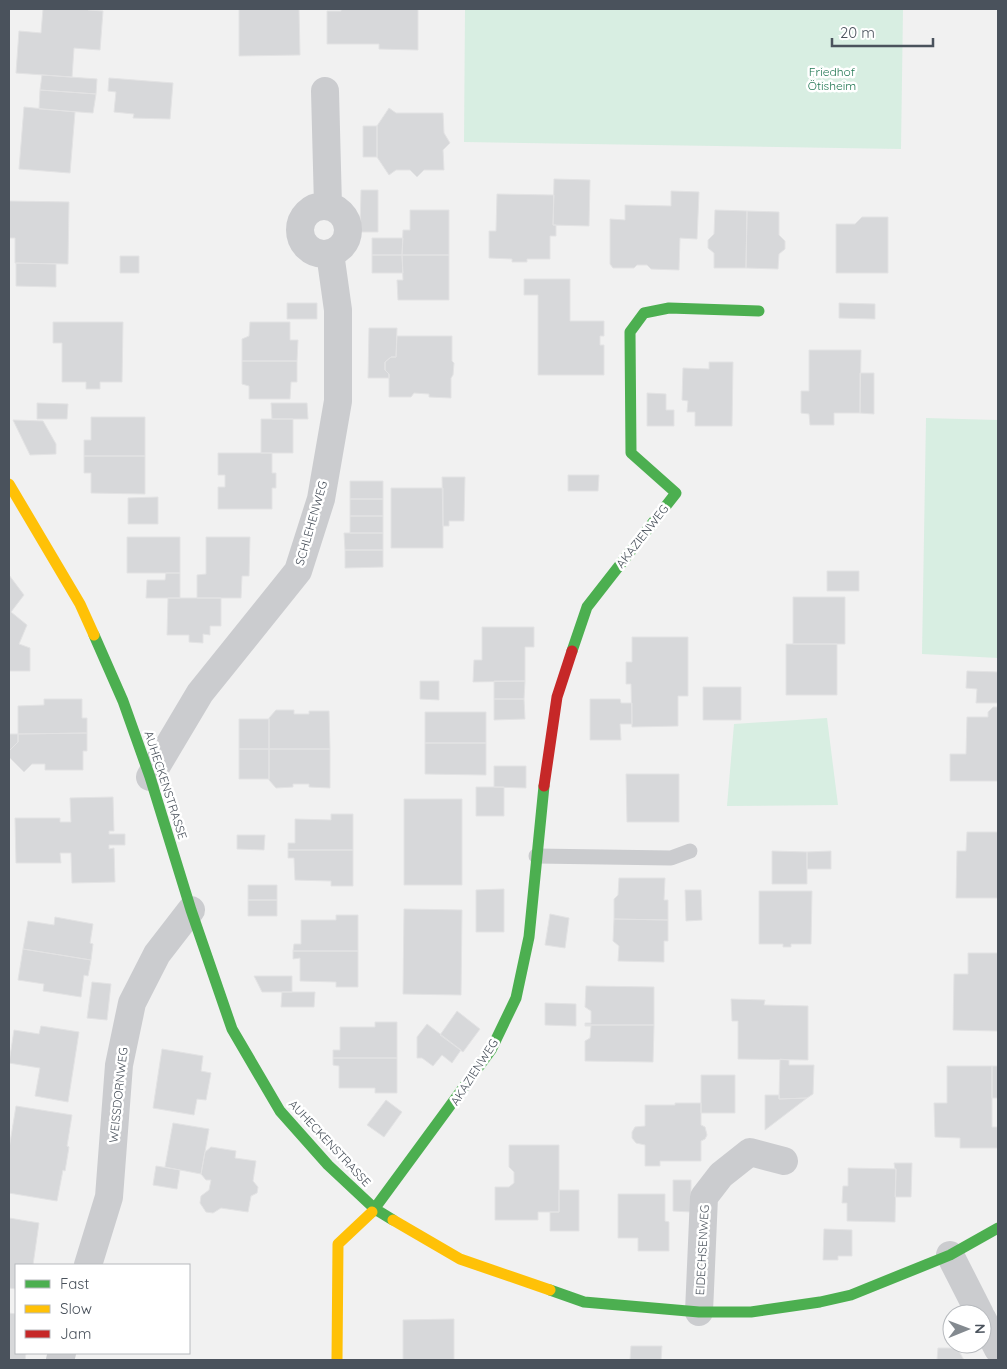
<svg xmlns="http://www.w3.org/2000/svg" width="1007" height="1369" font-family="Quicksand,sans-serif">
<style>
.green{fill:#d8eee2}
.building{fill:#d7d8da;stroke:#e3e3e4}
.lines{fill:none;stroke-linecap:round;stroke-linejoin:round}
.lane{stroke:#cbcccf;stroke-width:15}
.street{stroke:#cbcccf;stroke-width:28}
.fast{stroke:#4caf50;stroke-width:11}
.slow{stroke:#ffc107;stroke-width:11}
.jam{stroke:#c62828;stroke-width:11}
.labels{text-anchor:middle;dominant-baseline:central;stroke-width:5;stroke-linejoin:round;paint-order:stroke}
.park-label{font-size:12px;fill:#217753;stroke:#fff}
.street-label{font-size:12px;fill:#4a525c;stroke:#fff}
</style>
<rect width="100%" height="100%" fill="#f1f1f1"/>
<path class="green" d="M465,9H903L901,149L464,142Z
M926,418L998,420V658L922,654Z
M827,718L838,805L727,806L734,724Z"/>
<path class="building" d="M43,9H88V10L103,11L100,50L74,48L72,77L16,73L19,31L41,33Z
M239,9H299L300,55L239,56Z
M341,9H418V50L379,49V44H327V11H341Z
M42,75L97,79L96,94L40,90Z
M109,78L173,83L170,119L133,118L134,114L114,112L116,92L108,91Z
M40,90L96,94L93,113L39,109Z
M24,107L75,112L70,173L19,169Z
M389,108L396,113H443L444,133L450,143L443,150L444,170H424L417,177L410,170H396L389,175L377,157V126Z
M363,126H377V157H363Z
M554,179L590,180L589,226L553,225Z
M361,190H378V232H360Z
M671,191L699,192L697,239L680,238L679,270L651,269L647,265H637L634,268H613L610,264V219L625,220V205L671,206Z
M497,194L554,195L553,225H556V236H550V259H527V262H512V259L489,258V231H496Z
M9,201L69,202L68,264L15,263V238H9Z
M410,210H449V255H402L403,230H410Z
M715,210L747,211L746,268H714V253L708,248V240L714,234Z
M747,211L779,212V235L785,241V249L779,254L778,269L746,268Z
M862,217H888V273H836V224H855Z
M372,238H403L402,255H372Z
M372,255H402L403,273H372Z
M402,255H449V300H398L397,280H403Z
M120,256H139V273H120Z
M16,263L56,264V287L16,286Z
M524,279H570V321H604V336H600V345H604V375H538V295H524Z
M287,303H317V319H287Z
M839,303L875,304V319L839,318Z
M53,322H123L122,382H100V389H86V382H62V343H53Z
M250,322H290V340H298L297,361H242V339L249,336Z
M369,328H397L396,357H391L385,362V370L389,374V378H368Z
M397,336H452V361L454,363L453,375L451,378V398L429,397V394L414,393L411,397H389V374L385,370V362L391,357H396Z
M809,350H861L860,413H834V425H810L809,414L801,413V391H809Z
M242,361H297V382H291L290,399H249V386L242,384Z
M709,362H733L732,426H695V412H687L688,401L682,400L683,368L709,369Z
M860,373H874V414L860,413Z
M647,393L666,394V410H674V426H647Z
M37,403L68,404L67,419H37Z
M271,403H307L308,419H272Z
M91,417H145V456H84V440H91Z
M261,419H293V453H261Z
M13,420L43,421L56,444V454L30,455Z
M218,453H272V473H276V488H272V509H218V487H225V475H218Z
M84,456H145V494L91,493V473H84Z
M568,475H599L598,491H568Z
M442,477H465L464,521H449V526H443Z
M350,481H383V499H350Z
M391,488H443V548H391Z
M158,497V524H128V498Z
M350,499H383V516H350Z
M350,516H383V533H350Z
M344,533H383V550H345Z
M127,537H180V573H127Z
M206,537H250L249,576H242L241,598H197V575L206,574Z
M345,550H383V567L345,568Z
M827,571H859V591H827Z
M166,573H180V598H146L147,580H165Z
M9,575L24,595L11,612L27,625L19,644L30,648V671H9Z
M793,597H845V644H793Z
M168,598H221V626H210V635L203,634V643L189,642V635H167Z
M482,627H534V647H525V681L473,682L474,660H482Z
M632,637H688V696H678V726L632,727L631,684H626V662H632Z
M786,644H837V695H786Z
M967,671L998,672V703H976L977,689L966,688Z
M420,681H439V700L420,699Z
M494,681H525L524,699H494Z
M703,687H741V720H703Z
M44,699H82V718H87V733L18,734V706L44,705Z
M494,699H524L525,719L494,720Z
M590,699H620L621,703H632V724H620L621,740H590Z
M993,707H998V781H950V754H966L967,717H988V712Z
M276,710H294V714H309V711H329L330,749H269V718Z
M425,712H486V743H425Z
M239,719H269V749H239Z
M87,733V751H83V770H45V764H32L24,772L9,757V751L18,742V734Z
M9,734H18V742L9,751Z
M425,743H486V775L425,774Z
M239,749H269V779H239Z
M269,749H330V788L309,787V784H293V787L276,788L269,780Z
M494,766H526V788L494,787Z
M626,774H679V822H627Z
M476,787H504V816H476Z
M113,797L114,831H109V834H125V845H109V849L114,848L115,882L72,883L71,853H60L61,863H16L15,818H60V822H71L70,798Z
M404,799H462V885H404Z
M331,814H353V850H288V843H295V819L331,820Z
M967,832H998V898H956L957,851H966Z
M237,835H265L264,850L237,849Z
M288,850H353V886H331V881L295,880L294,858H288Z
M772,851L807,852V884H772Z
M831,851V869H807V852Z
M619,878H665L664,900H668V920L614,919V899L618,895Z
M248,885H277V900H248Z
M504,889V932H476V890Z
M685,890H701L702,920L686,921Z
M759,891H812L811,944H791V947H783V944H759Z
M248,900H277V916H248Z
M404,909L462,910L461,995L403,994Z
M550,914L569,918L565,948L545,945Z
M336,915H358V951H293L294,944H301V920H336Z
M55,917L93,924L90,943L93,944L91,960L23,949L28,921L54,925Z
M614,919L668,920V941H664V962L618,961L619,946L613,941Z
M23,949L91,960L88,976L84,975L81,997L43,991L44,984L18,980Z
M293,951H358V987H336V982L300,981V958L293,959Z
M968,953H998V1031L953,1030L954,974H968Z
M254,976H292V992H262Z
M92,982L111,984L107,1020L87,1018Z
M586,986L654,987V1025H585V1023H591V1011L585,1007Z
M282,992H315L314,1007H281Z
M731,999L765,1000L764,1005L808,1006V1060L738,1059V1021H732Z
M545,1003L576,1004V1026L545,1025Z
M457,1011L480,1029L463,1052L440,1035Z
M375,1022H397V1058H333V1050H340V1027H375Z
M427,1024L461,1050L452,1063L442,1055L433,1066L422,1058H417V1037Z
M585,1025H654L653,1062L585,1061V1041L590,1038L591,1026H585Z
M41,1026L79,1032L68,1102L35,1096L40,1068L9,1063L14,1030L39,1034Z
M162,1049L203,1056L201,1071L211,1073L206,1100L197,1099L194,1115L153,1108Z
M333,1058H397V1093H375V1088H339V1066L333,1065Z
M780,1059L789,1060V1065H814L813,1094L807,1098L779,1099Z
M947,1066H992V1127H998V1148H960V1138L935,1137L934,1103H947Z
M992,1066H998V1098H992Z
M701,1075H735V1113H701Z
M765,1095H779V1099L807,1098L765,1130Z
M386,1100L402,1112L384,1137L367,1125Z
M675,1103H701V1125L705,1127L707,1135L705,1139L701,1141V1161H660V1166H645V1145L636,1143L632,1138V1132L635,1127L645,1126V1105H675Z
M16,1106L72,1115L67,1146L69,1147L65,1171L63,1170L57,1201L9,1193V1149Z
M173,1123L209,1129L201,1174L165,1167Z
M509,1145H559V1212H538V1220H495V1187H509L514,1183V1172L509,1167Z
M211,1147L236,1151L235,1158L256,1161L253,1181L258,1187L257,1193L251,1196L248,1212L221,1208L213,1213L206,1212L200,1203L201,1196L209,1190L211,1180H206L201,1174L205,1152Z
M894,1163H912L911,1197H895L896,1169H895Z
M156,1166L180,1170L177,1189L153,1185Z
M848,1168L896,1169L895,1222L847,1221V1203H842L843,1186H848Z
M673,1180H691V1212L673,1211Z
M559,1190H579V1231H550V1212H559Z
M618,1194H665V1221L669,1222V1251H638V1238H618Z
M9,1218L39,1223L33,1265H16V1289L9,1288Z
M824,1229L852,1230V1256H838V1260H823Z
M9,1313L16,1314V1353H26L25,1360H9Z
M454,1319V1360H403V1320Z
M631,1346H662L661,1360H630Z
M938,1348H957L964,1360H937Z"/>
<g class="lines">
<path class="lane" d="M536,856L671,858L690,851"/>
<path class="street" d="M325,91L328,206
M300 230a24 24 0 1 1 48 0a24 24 0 1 1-48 0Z
M150,777L200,693L298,571L321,499L338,401V310L330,253
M950,1255L980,1314
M88,1265L109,1197L119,1065L132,1003L157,954L191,910
M699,1312L704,1197L721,1175L750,1152L784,1161
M982,1318L998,1349
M60,1360L62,1353"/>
<path class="fast" d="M94,635L123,701L150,777L191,910L232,1029L280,1111L328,1165L375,1209L393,1220
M572,651L587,607L676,493L631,453L630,332L644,313L669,308L759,311
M372,1212L491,1050L516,998L529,937L544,786
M550,1290L584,1302L699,1312H751L820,1302L851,1295L950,1255L998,1228"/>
<path class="slow" d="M9,484L80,604L94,635
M393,1220L460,1259L550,1290
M337,1360L338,1244L372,1212"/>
<path class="jam" d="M544,786L557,697L572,651"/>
</g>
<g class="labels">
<g class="park-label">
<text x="832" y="71">Friedhof<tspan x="832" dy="14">Ötisheim</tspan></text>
</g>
<g class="street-label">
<text transform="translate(311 523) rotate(-74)">SCHLEHENWEG</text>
<text transform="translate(642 536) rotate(-52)">AKAZIENWEG</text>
<text transform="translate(166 785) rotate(72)">AUHECKENSTRASSE</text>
<text transform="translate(474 1072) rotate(-57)">AKAZIENWEG</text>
<text transform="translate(118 1095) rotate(-84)">WEISSDORNWEG</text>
<text transform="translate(330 1143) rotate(47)">AUHECKENSTRASSE</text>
<text transform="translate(702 1250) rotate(-87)">EIDECHSENWEG</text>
</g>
</g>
<rect width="1007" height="1369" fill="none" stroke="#4a525c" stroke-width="20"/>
<rect x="15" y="1264" width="175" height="90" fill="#ffffff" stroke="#b7babe"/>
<rect x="25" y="1280" width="25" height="8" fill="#4caf50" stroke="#b7babe"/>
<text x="60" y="1289" font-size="15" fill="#4a525c">Fast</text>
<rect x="25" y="1305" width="25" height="8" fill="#ffc107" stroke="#b7babe"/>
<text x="60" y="1314" font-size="15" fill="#4a525c">Slow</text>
<rect x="25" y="1330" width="25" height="8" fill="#c62828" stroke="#b7babe"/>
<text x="60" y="1339" font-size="15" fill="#4a525c">Jam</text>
<g transform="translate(967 1329) rotate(89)"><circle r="24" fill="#ffffff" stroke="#b7babe"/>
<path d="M0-4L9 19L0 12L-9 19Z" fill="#848a90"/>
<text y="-8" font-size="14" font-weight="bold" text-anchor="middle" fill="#4a525c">N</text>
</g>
<path d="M832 38v8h101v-8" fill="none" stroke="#4a525c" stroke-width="2.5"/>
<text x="840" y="38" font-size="15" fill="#4a525c" stroke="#ffffff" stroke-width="4" paint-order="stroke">20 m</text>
</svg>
